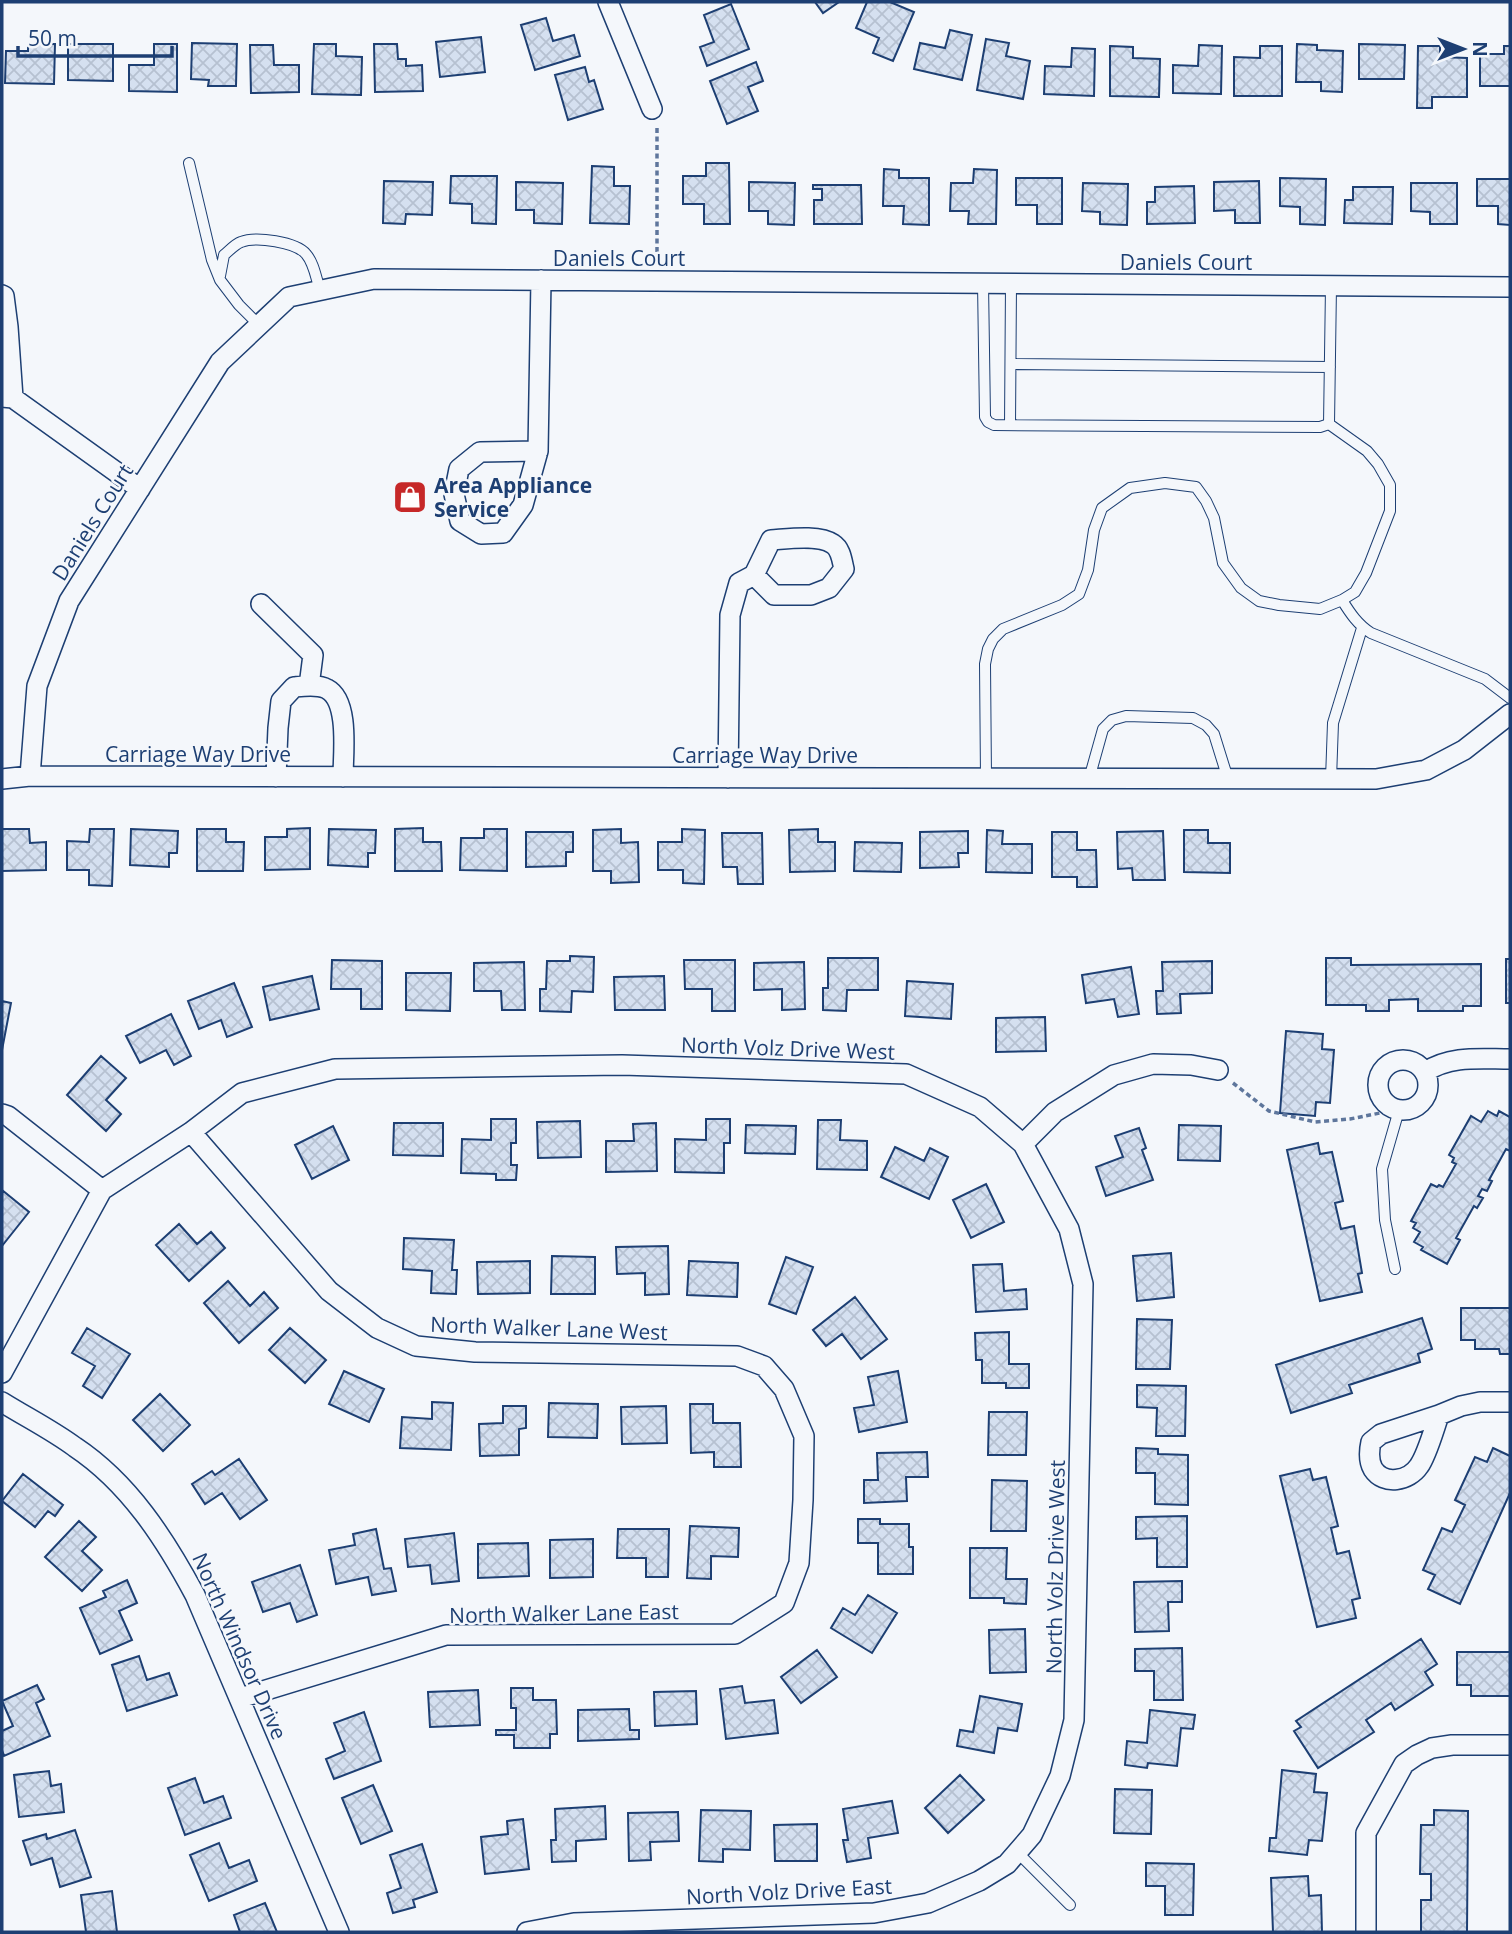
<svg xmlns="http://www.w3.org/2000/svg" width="1512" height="1934" font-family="'Open Sans',sans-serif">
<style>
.building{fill:url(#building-cross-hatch);stroke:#1d3f73;stroke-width:2}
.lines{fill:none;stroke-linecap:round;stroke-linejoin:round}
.service-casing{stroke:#1d3f73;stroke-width:12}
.minor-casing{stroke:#1d3f73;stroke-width:22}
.path{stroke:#5e769c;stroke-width:3.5;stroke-dasharray:5 3.5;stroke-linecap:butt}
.service{stroke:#f4f7fb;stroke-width:10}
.minor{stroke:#f4f7fb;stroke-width:19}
.labels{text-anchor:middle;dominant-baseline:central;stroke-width:5;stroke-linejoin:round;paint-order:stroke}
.street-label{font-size:21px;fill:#1d3f73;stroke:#f4f7fb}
.poi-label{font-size:21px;font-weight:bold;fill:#1d3f73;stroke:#f4f7fb;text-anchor:start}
</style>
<defs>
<pattern id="building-cross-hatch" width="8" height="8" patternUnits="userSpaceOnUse" patternTransform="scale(1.75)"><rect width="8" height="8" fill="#d5e0f0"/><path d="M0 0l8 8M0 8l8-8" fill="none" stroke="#b6c1d1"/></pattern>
</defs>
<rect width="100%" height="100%" fill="#f4f7fb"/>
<path class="building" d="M815,2H839L823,13Z
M867,2H890L914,12L893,61L873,53L879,38L856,28Z
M731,4L749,49L707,66L700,47L714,42L704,15Z
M546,18L553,41L574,35L580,56L535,70L521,25Z
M950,30L972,35L962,80L914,69L920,43L945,48Z
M481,37L485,72L440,77L436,42Z
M986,39L1009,43L1006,56L1030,61L1023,99L977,90Z
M192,43L237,44L236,86H208L209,80L191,79Z
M28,44H55L54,84L5,83L6,51H28Z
M68,44H113V81L68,80Z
M154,44H177V92L129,91V65H154Z
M314,44H336V56L362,57L361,95L312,94Z
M374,44H397L398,59H406V66L422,65L423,91L375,92Z
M1297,44L1317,45V50L1343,51L1342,92L1321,91V82H1296Z
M1359,44L1405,45L1404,79H1359Z
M250,45H273L274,65H299V92L251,93Z
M1199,45L1222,46L1221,94L1173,93V65L1198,66Z
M1110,46L1133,47V58L1160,59L1159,97L1110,96Z
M1260,46H1282V96H1234V57L1260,58Z
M1418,46H1440V57L1467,58V97H1432V108H1417Z
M1504,46H1510V86H1480V54H1504Z
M1072,48L1095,49L1094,96L1044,94L1045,66L1071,67Z
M756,62L763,81L748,87L758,111L727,124L710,81Z
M585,67L589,82L594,80L603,109L568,120L555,75Z
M706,163H729L730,224H704V204H683V176H706Z
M592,166L614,167V186H630L629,224L590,223Z
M884,169L899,170V178H929V225L903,224L904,206H883Z
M974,169L997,170L996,224H968L969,211H950L951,183H973Z
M451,176H497L496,224L472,223V204L450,203Z
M1016,178H1062V224H1037V205H1016Z
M1280,178L1326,179L1325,225L1300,224V207L1280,206Z
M1477,179H1510V225L1498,224V206H1477Z
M384,181L433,182L432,215L406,214L405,224L383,223Z
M1259,181L1260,223H1235V210L1214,211V182Z
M516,182L563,183L562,224L534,223V210H516Z
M749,182L795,183L794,225L768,224V211H749Z
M1083,183L1128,184L1127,225L1100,224V212L1082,211Z
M1411,183H1457V224H1430V212L1411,211Z
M813,185H861L862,224H814V200H822V189H813Z
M1194,186L1195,223L1147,224V202H1155V187Z
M1353,187H1393L1392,224L1344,223L1345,200H1353Z
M310,828V869L265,870V837H287V829Z
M423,828V842H441L442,871H395V829Z
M2,829H29L30,843L46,842V870L2,871Z
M90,829H114L112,886L89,885V870H67V841L89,842Z
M131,829L178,831L177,853H169V867L130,865Z
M197,829H226V842H244L243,871H197Z
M329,829L376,830L375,853H368V867L328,865Z
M484,829H507V871L460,870L461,838H484Z
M621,829V843L638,842L639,882L611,883V871H593V830Z
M682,829L705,830L704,884L683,883V870H658V842H682Z
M818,829V842H835V871L790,872L789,830Z
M987,830L1003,831L1002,844H1032V873L986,872Z
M1184,830H1208V843H1230V873L1184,872Z
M968,831V853H958L959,867L920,868V832Z
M1163,831L1165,880H1133L1132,868L1118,869L1117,832Z
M526,832H573V852H566V866L526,867Z
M1052,832H1077V850H1096L1097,887H1077V877H1052Z
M722,833H762L763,884H738L737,867H723Z
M855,842L902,843L901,872L854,871Z
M570,956L594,957L593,992L572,991L571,1012L540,1011V989H546L547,961H570Z
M828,958H878V990H847L846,1011L823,1010V988H828Z
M1326,958H1351V965L1481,964V1006H1463V1011H1418V999L1389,1000V1011H1366V1005H1326Z
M1506,959H1510V1003H1506Z
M332,960L382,961V1009H361V989H331Z
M684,960H735V1011H712V989H685Z
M1212,961V993L1180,994L1181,1013L1157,1014L1156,991H1163L1162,962Z
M524,962L525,1010H502L501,991H474V963Z
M804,962L805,1009L782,1010V989L754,990V963Z
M1131,967L1139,1014L1118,1017L1114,999L1086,1003L1082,975Z
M406,973H451L450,1011L406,1010Z
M312,976L319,1009L270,1020L263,987Z
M664,976L665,1010H615L614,977Z
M907,981L953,984L951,1019L905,1016Z
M234,983L252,1027L227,1037L221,1020L199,1029L188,1001Z
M2,1001L11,1003L2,1050Z
M171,1014L191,1056L174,1065L166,1050L140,1063L126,1036Z
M1045,1017L1046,1051L996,1052V1018Z
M1286,1031L1323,1034L1322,1049L1334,1050L1330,1103L1316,1102L1315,1116L1280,1113Z
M101,1056L126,1078L106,1100L121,1114L106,1131L67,1095Z
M1488,1111L1497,1116L1499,1111L1510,1117V1151L1506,1149L1489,1180L1492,1181L1487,1191L1482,1189L1478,1196L1483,1198L1477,1208L1474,1206L1456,1238L1460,1240L1447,1264L1421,1250L1423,1247L1414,1242L1420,1232L1413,1228L1416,1223L1411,1221L1431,1184L1437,1187L1439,1185L1443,1187L1456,1164L1452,1162L1454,1158L1449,1155L1471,1116L1481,1122Z
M491,1119H516V1143H511V1165H517L516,1180H496V1174L461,1173L462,1139L491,1140Z
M706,1119H730V1143H724V1173L675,1172V1139L706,1140Z
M818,1120H841L840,1140L867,1141V1170L817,1169Z
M580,1121L581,1157L538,1158L537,1122Z
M394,1123H443V1156L393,1155Z
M656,1123L657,1171L606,1172V1141H634L633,1124Z
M746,1125L796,1126L795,1154L745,1153Z
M1179,1125L1221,1126L1220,1161L1178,1160Z
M333,1126L349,1160L312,1179L295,1145Z
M1139,1128L1146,1148L1142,1150L1153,1180L1106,1196L1096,1167L1123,1157L1115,1136Z
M1318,1143L1320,1154L1332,1152L1343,1201L1335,1203L1341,1229L1354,1226L1362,1273L1358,1274L1362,1292L1320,1301L1287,1150Z
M895,1147L924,1161L930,1148L948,1157L929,1199L881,1177Z
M986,1184L1004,1222L971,1238L953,1200Z
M2,1190L29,1212L2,1246Z
M179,1224L197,1244L211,1232L225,1248L189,1281L156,1245Z
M404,1238L454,1240L452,1270H457L456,1294L431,1293L432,1271L403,1269Z
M668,1246L669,1294L645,1295V1273L617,1274L616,1247Z
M1171,1253L1174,1297L1137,1301L1133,1256Z
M552,1256L595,1257V1294H551Z
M786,1257L813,1267L796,1314L769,1304Z
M530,1261V1293L478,1294L477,1262Z
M689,1261L738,1263L737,1297L687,1295Z
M1002,1264L1004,1291L1026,1289L1027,1309L976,1312L973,1265Z
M228,1281L250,1306L264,1292L278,1308L239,1343L204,1303Z
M855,1297L887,1339L861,1359L842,1334L826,1346L813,1330Z
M1461,1308H1510V1354H1500L1499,1349H1475V1340H1461Z
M1422,1318L1432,1349L1418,1354L1420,1362L1349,1385L1352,1393L1291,1413L1276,1365Z
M1137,1319L1172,1320L1170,1369H1136Z
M87,1328L130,1354L102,1398L83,1386L95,1366L72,1353Z
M290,1328L326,1360L305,1383L269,1350Z
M1009,1332V1364H1029V1388H1006V1383H982V1360H976L975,1333Z
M344,1371L384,1389L369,1422L329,1404Z
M898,1371L907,1422L859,1432L854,1408L874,1405L868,1377Z
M1137,1385L1186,1386L1185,1436H1156L1157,1408L1137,1407Z
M160,1394L190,1425L163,1451L133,1420Z
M432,1402L453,1403L451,1450L400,1448L402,1417L432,1419Z
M549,1403L598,1404L597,1438L548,1437Z
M690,1404H713V1423H740L741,1467H714V1452L691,1453Z
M503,1406H526V1428L519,1429V1455L480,1456L479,1424L503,1423Z
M666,1406L667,1443L622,1444L621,1407Z
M989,1412H1027L1026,1455H988Z
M1136,1448L1158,1449V1454L1188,1455V1505L1155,1504V1473H1136Z
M1493,1448L1510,1456V1493L1460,1604L1428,1589L1435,1575L1423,1570L1442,1528L1452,1532L1465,1505L1455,1500L1475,1457L1487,1462Z
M927,1452L928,1477H906L907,1501L864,1503V1480H878L877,1453Z
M239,1459L267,1500L240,1519L222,1493L205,1504L192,1484L212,1471L215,1475Z
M1310,1469L1313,1480L1326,1477L1338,1526L1331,1528L1337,1554L1349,1551L1360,1598L1352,1600L1356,1618L1317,1627L1280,1476Z
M23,1474L63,1505L55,1516L48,1511L35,1527L2,1501Z
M992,1480L1027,1481L1026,1531H991Z
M1187,1516V1567H1157V1538L1136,1539V1517Z
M858,1519H880V1524H909V1547H913V1574H878V1543H858Z
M79,1521L96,1537L82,1551L102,1570L82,1591L45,1557Z
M690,1526L739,1528L738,1557L711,1556V1579L687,1578Z
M376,1529L384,1569L391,1568L396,1591L372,1595L368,1577L336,1584L329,1550L355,1545L353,1534Z
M618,1529H669L668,1577H646V1558H617Z
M454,1533L459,1581L432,1584L430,1565L408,1567L405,1539Z
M593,1539V1577L550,1578V1540Z
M528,1543L529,1576L478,1578V1544Z
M970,1548H1007L1006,1579H1027L1026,1604L1004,1603V1598H970Z
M300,1565L317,1615L297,1622L290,1603L263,1612L252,1582Z
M127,1580L137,1603L119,1611L132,1640L100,1654L80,1608L106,1597L103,1591Z
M1182,1581V1602H1168L1169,1631L1135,1632L1134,1582Z
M868,1595L897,1613L872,1653L831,1628L843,1608L855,1615Z
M1025,1629L1026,1672L990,1673L989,1630Z
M1421,1639L1437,1664L1425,1672L1433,1685L1395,1710L1391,1703L1366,1720L1374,1732L1318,1768L1294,1731L1301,1727L1296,1721Z
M1182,1648L1183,1700H1154V1671H1135V1649Z
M817,1650L837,1677L801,1703L781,1677Z
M1457,1652H1510V1696H1471V1685H1457Z
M139,1656L147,1680L169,1673L177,1695L127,1711L112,1665Z
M37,1685L44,1699L36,1703L50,1736L4,1756L2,1750V1731L13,1726L2,1701Z
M742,1686L745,1703L774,1700L778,1733L726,1739L720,1689Z
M511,1688H533V1700H556L557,1734H550V1748H514V1735H496V1730H516V1708H511Z
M478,1690L480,1725L430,1727L428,1692Z
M696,1691L697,1724L655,1726L654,1692Z
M980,1696L1022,1704L1017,1731L998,1728L994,1753L957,1746L960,1730L973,1732Z
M629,1709L630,1730H639V1739L578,1741V1710Z
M1150,1710L1195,1715L1193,1729L1181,1728L1177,1766L1148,1763L1147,1768L1125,1765L1127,1741L1147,1743Z
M364,1712L381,1761L334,1779L326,1759L345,1751L334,1723Z
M1282,1770L1316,1774L1314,1792L1327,1793L1322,1841L1309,1840L1307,1855L1269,1851L1270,1838H1276Z
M49,1771L51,1786L61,1784L64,1812L19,1817L14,1775Z
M960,1775L984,1800L948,1833L925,1808Z
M195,1778L204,1803L223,1796L231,1818L185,1835L168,1788Z
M373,1785L392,1831L361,1844L342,1798Z
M1115,1789L1152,1790L1151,1834L1114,1833Z
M892,1801L898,1833L868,1838L871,1858L847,1862L843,1840H848L843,1809Z
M605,1806L606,1839L576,1841V1861L552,1862L551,1840H556L555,1809Z
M701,1810L751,1811L750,1850L723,1849V1862L699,1861Z
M1434,1810L1468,1811L1467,1932H1421V1900H1431V1874H1420L1421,1825H1434Z
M678,1812L679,1841L650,1842L651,1860L629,1861L628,1813Z
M523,1819L529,1869L485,1874L481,1837L508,1834L507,1821Z
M817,1824V1861H775L774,1825Z
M75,1830L91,1877L60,1887L52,1858L31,1865L23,1841L46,1834L47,1839Z
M219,1843L229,1868L249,1860L257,1881L209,1901L190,1855Z
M422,1844L437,1892L413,1900L415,1907L393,1913L387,1893L401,1888L390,1855Z
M1146,1863L1194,1864L1193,1915H1165V1886H1146Z
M1308,1876L1309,1896L1321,1895L1322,1932H1273L1271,1878Z
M112,1891L117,1932H86L81,1895Z
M265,1903L277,1932H240L234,1915Z"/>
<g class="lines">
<g class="service-casing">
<path id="service" d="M189,163L212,260L220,280L239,305L259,325
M220,276L224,255C229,251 235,244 241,242C256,236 296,242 306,254C314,263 316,278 320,290
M983,283L985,417L988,422L994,425L1320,427L1329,424
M1011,364L1330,367
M1329,424L1331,286
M1010,425L1011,284
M1342,600C1350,613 1358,625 1371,633L1485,679L1510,698
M986,778L985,664L988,649L993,639L1003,629L1062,605L1079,594L1088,570L1094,530L1102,508L1130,488L1165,483L1196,487L1206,501L1214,518L1223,563L1241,588L1259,601L1279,605L1320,609L1342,600L1355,592L1366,573L1390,511V485L1378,464L1367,451L1329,424
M1089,779L1103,729L1112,720L1126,716L1193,718L1206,725L1214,734L1228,779
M1331,779L1333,723L1362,628
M1395,1269L1385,1220L1382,1169L1399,1110
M1017,1852L1070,1905"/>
</g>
<g class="minor-casing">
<path id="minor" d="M608,2L652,109
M2,295L4,296L8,327L13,398
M2,397L13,398L140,489
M538,451L480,452L459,469L454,494L460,521L481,534L503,533L523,505L538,451L541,280
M261,604L313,655L309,686
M30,776L37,686L69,601L220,362L289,297L374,279L1510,287
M276,777L278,728L281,701L294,687C304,686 318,684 327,689C350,701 343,755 343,777
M728,778L730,615L739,583L754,575L771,540C787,539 819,534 833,544C841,549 842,561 844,569L829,588L811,595H774L754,575
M2,779L30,776L1376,779L1426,770L1464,750L1510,714
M1378 1085a25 25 0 1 1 50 0a25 25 0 1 1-50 0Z
M1425,1072C1451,1055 1480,1059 1510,1059
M2,1114L8,1116L102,1190
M191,1132L329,1291L377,1328L416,1346L475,1352L737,1356L764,1366L784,1389L804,1436L803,1500L799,1563L784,1603L735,1634L446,1635L240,1698
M1023,1144L1055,1112L1114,1075L1153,1064L1191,1065L1218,1070
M2,1373L102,1190L191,1132L242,1093L335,1069L622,1065L906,1074L980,1107L1023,1144L1069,1229L1083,1284L1074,1720L1060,1776L1032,1835L1007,1864L979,1881L928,1903L874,1913L574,1923L527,1932
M2,1402C26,1417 52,1430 75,1447C129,1483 165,1539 195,1595L339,1932
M1439,1415C1434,1429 1427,1455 1419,1466C1409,1481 1384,1486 1373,1469C1368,1460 1369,1451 1371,1442L1381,1434L1439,1415L1461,1406L1480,1402H1510
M1366,1932V1833L1404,1764L1417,1755L1432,1748L1452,1745H1510"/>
</g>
<path class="path" d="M657,128V263
M1233,1083L1269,1111L1315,1122L1350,1119L1385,1112"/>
<use href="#service" class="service"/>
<use href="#minor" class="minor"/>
</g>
<defs>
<g id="shop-square" transform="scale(1.75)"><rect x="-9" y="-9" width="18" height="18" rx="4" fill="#c62828" stroke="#f4f7fb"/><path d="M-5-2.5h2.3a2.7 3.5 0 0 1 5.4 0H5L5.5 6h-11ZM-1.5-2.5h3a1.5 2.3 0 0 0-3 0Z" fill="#fff"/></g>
</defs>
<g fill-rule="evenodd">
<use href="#shop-square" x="410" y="497"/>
</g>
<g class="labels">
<g class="street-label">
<text x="619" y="258">Daniels Court</text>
<text x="1186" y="262">Daniels Court</text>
<text transform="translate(92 522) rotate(-58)">Daniels Court</text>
<text x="198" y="754">Carriage Way Drive</text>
<text x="765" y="755">Carriage Way Drive</text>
<text transform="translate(788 1048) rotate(2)">North Volz Drive West</text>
<text transform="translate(549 1328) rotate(2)">North Walker Lane West</text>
<text transform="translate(1055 1567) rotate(-89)">North Volz Drive West</text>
<text transform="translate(564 1613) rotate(-1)">North Walker Lane East</text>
<text transform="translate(240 1646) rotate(66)">North Windsor Drive</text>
<text transform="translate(789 1891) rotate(-3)">North Volz Drive East</text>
</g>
<g class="poi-label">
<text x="434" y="485">Area Appliance<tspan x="434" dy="24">Service</tspan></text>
</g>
</g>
<rect width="1512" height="1934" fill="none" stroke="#1d3f73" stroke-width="7"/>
<g transform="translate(1463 49) rotate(90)" stroke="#f4f7fb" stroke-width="5" paint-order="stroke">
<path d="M0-5L12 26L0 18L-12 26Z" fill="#1d3f73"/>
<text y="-10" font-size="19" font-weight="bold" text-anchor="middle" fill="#1d3f73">N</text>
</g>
<path d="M18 46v10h154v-10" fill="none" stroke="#1d3f73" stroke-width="3.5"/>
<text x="28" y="46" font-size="21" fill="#1d3f73" stroke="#f4f7fb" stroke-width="5" paint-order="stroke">50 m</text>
</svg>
